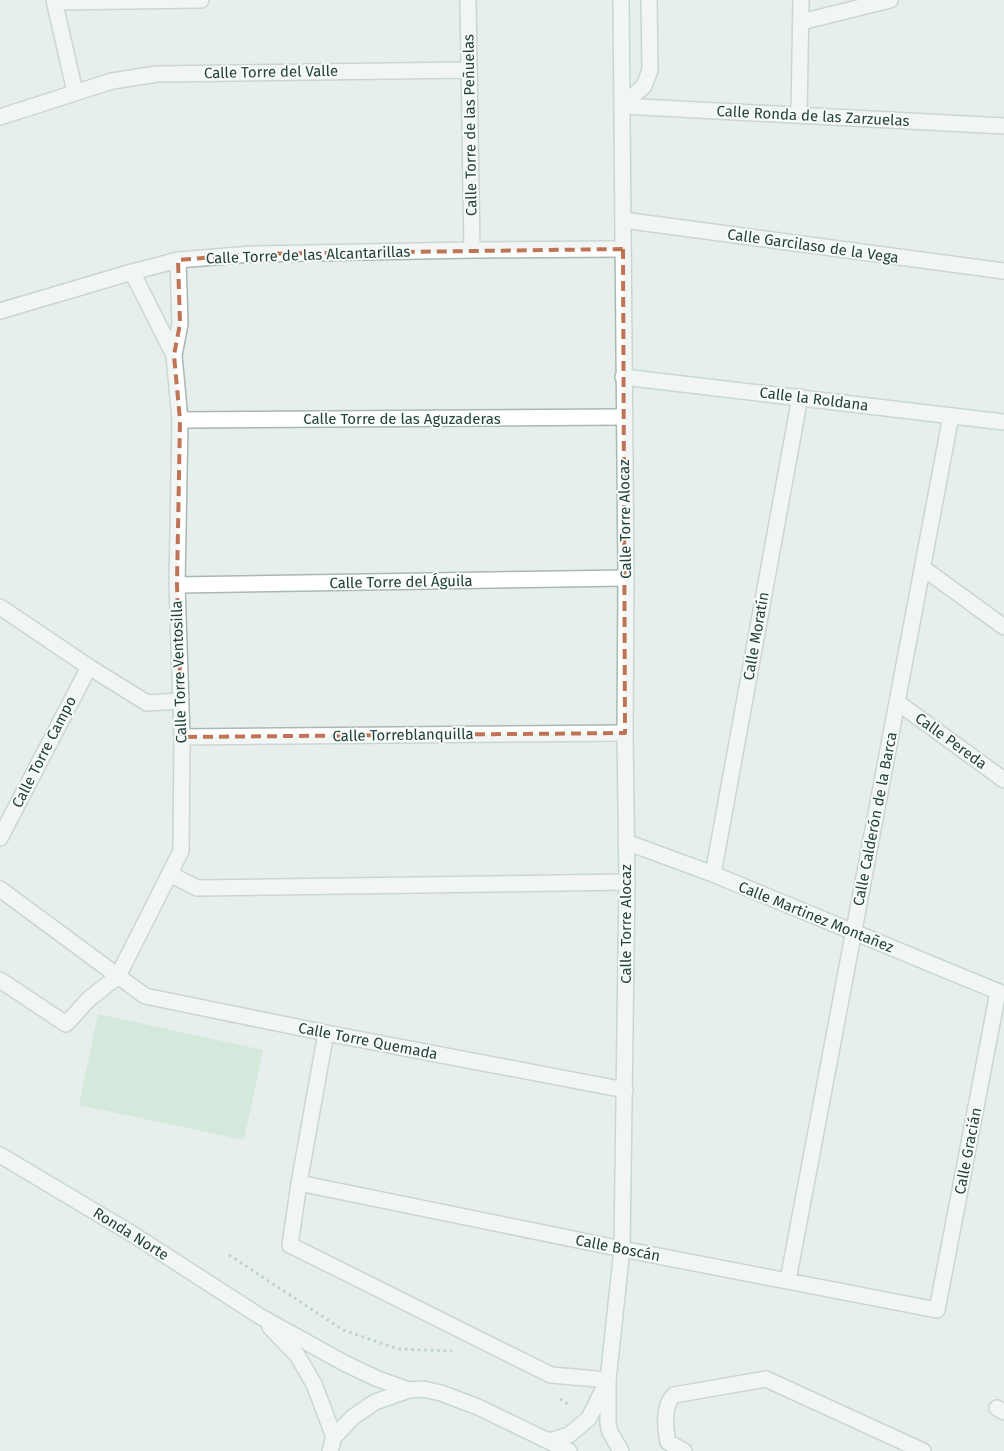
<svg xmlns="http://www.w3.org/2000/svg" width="1004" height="1451" font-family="'Fira Sans',sans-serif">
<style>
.green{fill:#bfe0c8}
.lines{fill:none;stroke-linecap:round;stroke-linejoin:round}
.street-casing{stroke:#a8b8b2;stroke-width:18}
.secondary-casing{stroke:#a4bbb3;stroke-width:18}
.path{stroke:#86b3a5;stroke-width:3;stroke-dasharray:2.5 4;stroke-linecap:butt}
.street{stroke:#fff;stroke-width:15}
.secondary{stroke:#fff;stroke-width:15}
.marked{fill:none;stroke:#c07456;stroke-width:4;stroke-dasharray:10 6;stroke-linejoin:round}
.labels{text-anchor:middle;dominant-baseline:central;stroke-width:4;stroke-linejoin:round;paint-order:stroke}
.street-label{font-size:15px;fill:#24423a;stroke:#f7fbf9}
</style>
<rect width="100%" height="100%" fill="#e6efeb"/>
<path class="green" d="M98,1014L263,1050L244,1140L79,1105Z"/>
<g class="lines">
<g class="street-casing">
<path id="street" d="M54,0L75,92
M468,0L472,250
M55,2L201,0
M801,22L890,0
M622,106L1004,126
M799,115L801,0
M0,117L112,81L157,74L469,70
M623,220L1004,271
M132,272L174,355
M0,311L132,272L178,260L252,254L472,250L623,249
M180,420L624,417
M923,568L1004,627
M177,585L626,578
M0,607L89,667L147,703L180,701
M897,702L1004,780
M182,737L625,733
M0,838L89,667
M170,874L197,888L627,882
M713,874L800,397
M0,889L145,996L326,1033L625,1090
M0,980L66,1024L89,999L118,976L181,851L182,737L177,585L180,420L174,355L180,324L178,260
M326,1033L299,1183L290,1245L551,1375L608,1380
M299,1183L622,1249L937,1310L998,992
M788,1280L951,416
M997,1408L1004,1412
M684,1451L668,1442C665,1427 663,1406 674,1395L766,1379L923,1451"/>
</g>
<g class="secondary-casing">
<path id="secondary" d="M622,106L644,86L650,70L649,0
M623,377L1004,422
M626,842L713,874L1004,994
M0,1155L134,1235L261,1317L346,1364L378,1379L409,1390
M270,1327L297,1355L314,1384L334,1437
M608,1383V1424L610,1432L621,1451
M549,1441L569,1435L589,1418L608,1380L622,1249L627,882L625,733L626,578L621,0
M330,1451L334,1437L353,1417L375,1402L409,1390L423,1389L441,1393L478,1407L569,1451"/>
</g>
<path class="path" d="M229,1255L343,1330L398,1349L452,1351
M560,1399L571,1406"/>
<use href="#street" class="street"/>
<use href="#secondary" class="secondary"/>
</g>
<path d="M0 0H1004V1451H0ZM623,249L625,733L182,737L177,585L180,420L174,355L180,324L178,260L252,254Z" fill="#e6efeb" fill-opacity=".55" fill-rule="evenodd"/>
<path class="marked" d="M623,249L625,733L182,737L177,585L180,420L174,355L180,324L178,260L252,254Z"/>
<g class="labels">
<g class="street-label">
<text transform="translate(271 72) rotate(-1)">Calle Torre del Valle</text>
<text transform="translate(813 116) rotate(3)">Calle Ronda de las Zarzuelas</text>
<text transform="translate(470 125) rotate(-91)">Calle Torre de las Peñuelas</text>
<text transform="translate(813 246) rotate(8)">Calle Garcilaso de la Vega</text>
<text transform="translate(308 255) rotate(-2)">Calle Torre de las Alcantarillas</text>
<text transform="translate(814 399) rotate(7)">Calle la Roldana</text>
<text x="402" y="419">Calle Torre de las Aguzaderas</text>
<text transform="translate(625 519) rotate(-91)">Calle Torre Alocaz</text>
<text transform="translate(401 582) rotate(-1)">Calle Torre del Águila</text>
<text transform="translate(756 636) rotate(-80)">Calle Moratín</text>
<text transform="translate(179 672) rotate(-92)">Calle Torre Ventosilla</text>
<text transform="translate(403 735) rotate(-1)">Calle Torreblanquilla</text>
<text transform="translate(951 741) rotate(36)">Calle Pereda</text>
<text transform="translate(44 752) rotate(-63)">Calle Torre Campo</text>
<text transform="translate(875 819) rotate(-79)">Calle Calderón de la Barca</text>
<text transform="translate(816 917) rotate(22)">Calle Martinez Montañez</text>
<text transform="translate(626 924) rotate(-90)">Calle Torre Alocaz</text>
<text transform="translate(368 1041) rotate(11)">Calle Torre Quemada</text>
<text transform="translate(968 1151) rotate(-79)">Calle Gracián</text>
<text transform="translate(131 1234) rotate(32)">Ronda Norte</text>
<text transform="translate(618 1248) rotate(11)">Calle Boscán</text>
</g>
</g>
</svg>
